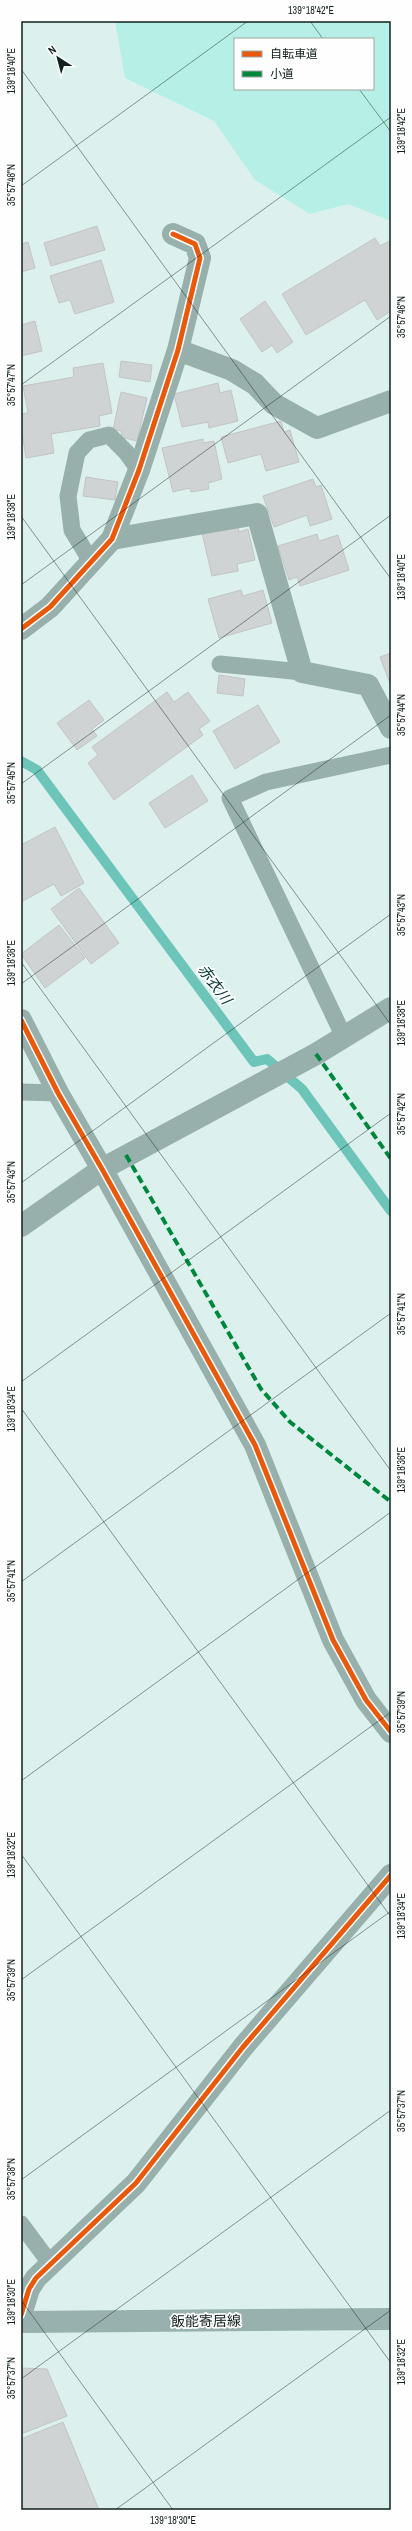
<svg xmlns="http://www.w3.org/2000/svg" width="412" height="2531" font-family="'Archivo Narrow','Noto Sans JP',sans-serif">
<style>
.green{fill:#b6efe5;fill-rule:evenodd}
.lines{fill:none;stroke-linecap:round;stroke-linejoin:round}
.stream{stroke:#6dc5b9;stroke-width:10}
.building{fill:#d0d3d3;stroke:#c2c4c4}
.service{stroke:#98b0ac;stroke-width:17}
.minor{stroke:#98b0ac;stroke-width:22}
.primary{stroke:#98b1ae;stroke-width:22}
.quiet{stroke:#00873e;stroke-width:4;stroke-dasharray:8 4;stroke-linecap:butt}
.cycleway-casing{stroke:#fefefe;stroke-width:8}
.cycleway{stroke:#e8590c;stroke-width:5}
.ticks{fill:none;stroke:#11201d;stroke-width:1;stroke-opacity:0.45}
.labels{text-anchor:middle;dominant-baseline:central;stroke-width:3.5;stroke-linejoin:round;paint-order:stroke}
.street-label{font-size:14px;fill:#11201d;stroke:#fefefe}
.water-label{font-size:15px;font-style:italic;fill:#023933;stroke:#fefefe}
.neatline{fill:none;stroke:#11201d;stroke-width:1.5}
.ticks-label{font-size:10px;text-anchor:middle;fill:#11201d}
</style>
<rect width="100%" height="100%" fill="#dcf1ed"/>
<path class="green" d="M115,21H391V221L348,204L310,214L255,180L214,121L125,78ZM235,39H373V89H235Z"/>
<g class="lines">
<path class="stream" d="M21,761L37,770L254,1062L267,1059L302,1089L391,1211"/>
</g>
<path class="building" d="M97,226L105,250L51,266L44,243Z
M375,238L380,246L391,240V311L377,320L365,300L306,335L282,294Z
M28,242L35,268L21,272V244Z
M101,260L114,302L75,314L70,300L59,303L50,276Z
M265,301L293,342L277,353L272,345L262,352L240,319Z
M35,321L42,351L21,356V325Z
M121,361L152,365L150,382L119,377Z
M103,363L112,413L99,416L100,426L51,434L54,453L26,458L21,426V414L28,413L23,386L74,377L73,368Z
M218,383L220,393L231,390L238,421L209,428L208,422L182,427L174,394Z
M121,392L147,398L137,441L121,437L122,431L113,430Z
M281,421L284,432L290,430L299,462L266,471L261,454L228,463L221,437Z
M203,439V443L214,441L222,479L208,483L209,489L191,492L190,488L173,492L162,448Z
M86,477L118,482L115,500L83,496Z
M313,479L316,487L321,485L332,519L310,526L307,515L274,527L263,496Z
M238,526L239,532L248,529L255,560L237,564L238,571L212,576L202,533Z
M317,534L319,541L338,535L349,570L300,586L297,577L289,580L278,546Z
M241,590L243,596L263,590L272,623L219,638L208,599Z
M391,653V686L380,657Z
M219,675L245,679L243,696L217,693Z
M167,692L174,702L188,692L210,721L199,729L203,735L114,800L88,763L98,755L92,747Z
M89,700L104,720L92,729L97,736L77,750L57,723Z
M258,705L280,742L235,769L213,731Z
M192,775L208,801L165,828L149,803Z
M55,827L84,883L61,896L54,884L21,902V845Z
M79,888L119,943L91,964L51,909Z
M59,925L85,958L45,988L21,954Z
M21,2368L47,2369L67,2416L21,2434Z
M63,2422L99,2510H21V2439Z"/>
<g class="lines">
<path class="service" d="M92,563L72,530L68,496L77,453L89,440L109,435L126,452L139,470
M220,664L302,672
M344,1037L230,798L266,782L391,755
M21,1092L58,1093
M21,2224L50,2263"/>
<path class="minor" d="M178,350L232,370L255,384L274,404L317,428L391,401
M112,539L257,514L302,672L368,685L391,728
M21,629L50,607L112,539L139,470L178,350L200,258L195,244L173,234
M21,1020L58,1093L102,1169L255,1445L333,1640L366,1700L391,1732
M21,1226L102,1169L316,1054L391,1008
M21,2315L29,2289L36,2278L136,2183L243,2047L391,1875"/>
<path class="primary" d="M21,2322L391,2319"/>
<path class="quiet" d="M316,1054L391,1159
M126,1155L261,1389L290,1422L391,1502"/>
<g class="cycleway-casing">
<path id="cycleway" d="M21,629L50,607L112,539L139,470L178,350L200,258L195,244L173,234
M21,1020L58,1093L102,1169L255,1445L333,1640L366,1700L391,1732
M21,2315L29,2289L36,2278L136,2183L243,2047L391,1875"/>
</g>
<use href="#cycleway" class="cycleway"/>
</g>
<path class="ticks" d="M310,21L323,39M21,69L391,579M359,89L391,132M21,186L248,21M21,385L391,117M21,516L391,1025M21,585L391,316M21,784L391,515M21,962L391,1471M21,984L391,715M21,1183L391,914M21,1382L391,1113M21,1408L391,1917M21,1582L391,1313M21,1781L391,1512M21,1854L391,2363M21,1980L391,1712M21,2180L391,1911M21,2300L173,2510M21,2379L391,2110M115,2510L391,2310M390,2510L391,2509"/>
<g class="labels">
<g class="street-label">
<text transform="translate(206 2321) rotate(-1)">飯能寄居線</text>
</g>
<g class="water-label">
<text transform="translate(215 984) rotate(53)">赤衣川</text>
</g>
</g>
<rect width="412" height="2531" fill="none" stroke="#fefefe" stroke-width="44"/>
<rect x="234" y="38" width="140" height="52" fill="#fefefe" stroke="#9fa5a4"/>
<rect x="242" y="51" width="20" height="6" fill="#e8590c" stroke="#9fa5a4"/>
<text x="270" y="58" font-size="12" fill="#11201d">自転車道</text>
<rect x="242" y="71" width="20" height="6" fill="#00873e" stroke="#9fa5a4"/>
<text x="270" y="78" font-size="12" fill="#11201d">小道</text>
<g transform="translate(58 58) rotate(324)" stroke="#fefefe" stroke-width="3" paint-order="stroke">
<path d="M0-3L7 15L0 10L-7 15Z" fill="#11201d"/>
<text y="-6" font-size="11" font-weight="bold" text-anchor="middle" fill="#11201d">N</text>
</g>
<rect x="22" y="22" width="368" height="2487" class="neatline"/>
<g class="ticks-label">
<text x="311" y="14">139°18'42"E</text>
<text transform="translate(11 71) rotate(-90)" y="4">139°18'40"E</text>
<text transform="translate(401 131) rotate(-90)" y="4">139°18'42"E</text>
<text transform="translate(11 185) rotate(-90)" y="4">35°57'48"N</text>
<text transform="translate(401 317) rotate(-90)" y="4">35°57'46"N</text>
<text transform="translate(11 385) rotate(-90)" y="4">35°57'47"N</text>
<text transform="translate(11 517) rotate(-90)" y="4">139°18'38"E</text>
<text transform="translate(401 577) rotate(-90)" y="4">139°18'40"E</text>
<text transform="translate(401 715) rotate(-90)" y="4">35°57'44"N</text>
<text transform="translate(11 783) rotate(-90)" y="4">35°57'45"N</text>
<text transform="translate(401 915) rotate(-90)" y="4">35°57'43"N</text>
<text transform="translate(11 963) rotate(-90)" y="4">139°18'36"E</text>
<text transform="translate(401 1023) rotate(-90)" y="4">139°18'38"E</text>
<text transform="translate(401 1114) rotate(-90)" y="4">35°57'42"N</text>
<text transform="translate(11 1182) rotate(-90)" y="4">35°57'43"N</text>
<text transform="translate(401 1314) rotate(-90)" y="4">35°57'41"N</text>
<text transform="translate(11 1409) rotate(-90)" y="4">139°18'34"E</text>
<text transform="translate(401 1470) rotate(-90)" y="4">139°18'36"E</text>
<text transform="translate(11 1581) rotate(-90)" y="4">35°57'41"N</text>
<text transform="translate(401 1712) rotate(-90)" y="4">35°57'39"N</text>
<text transform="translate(11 1855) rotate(-90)" y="4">139°18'32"E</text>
<text transform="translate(401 1916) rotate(-90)" y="4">139°18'34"E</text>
<text transform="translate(11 1980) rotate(-90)" y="4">35°57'39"N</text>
<text transform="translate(401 2111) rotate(-90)" y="4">35°57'37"N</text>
<text transform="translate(11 2179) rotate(-90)" y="4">35°57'38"N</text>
<text transform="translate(11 2302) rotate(-90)" y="4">139°18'30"E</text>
<text transform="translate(401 2362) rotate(-90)" y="4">139°18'32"E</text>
<text transform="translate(11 2378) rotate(-90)" y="4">35°57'37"N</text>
<text x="173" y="2524">139°18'30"E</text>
</g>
</svg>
